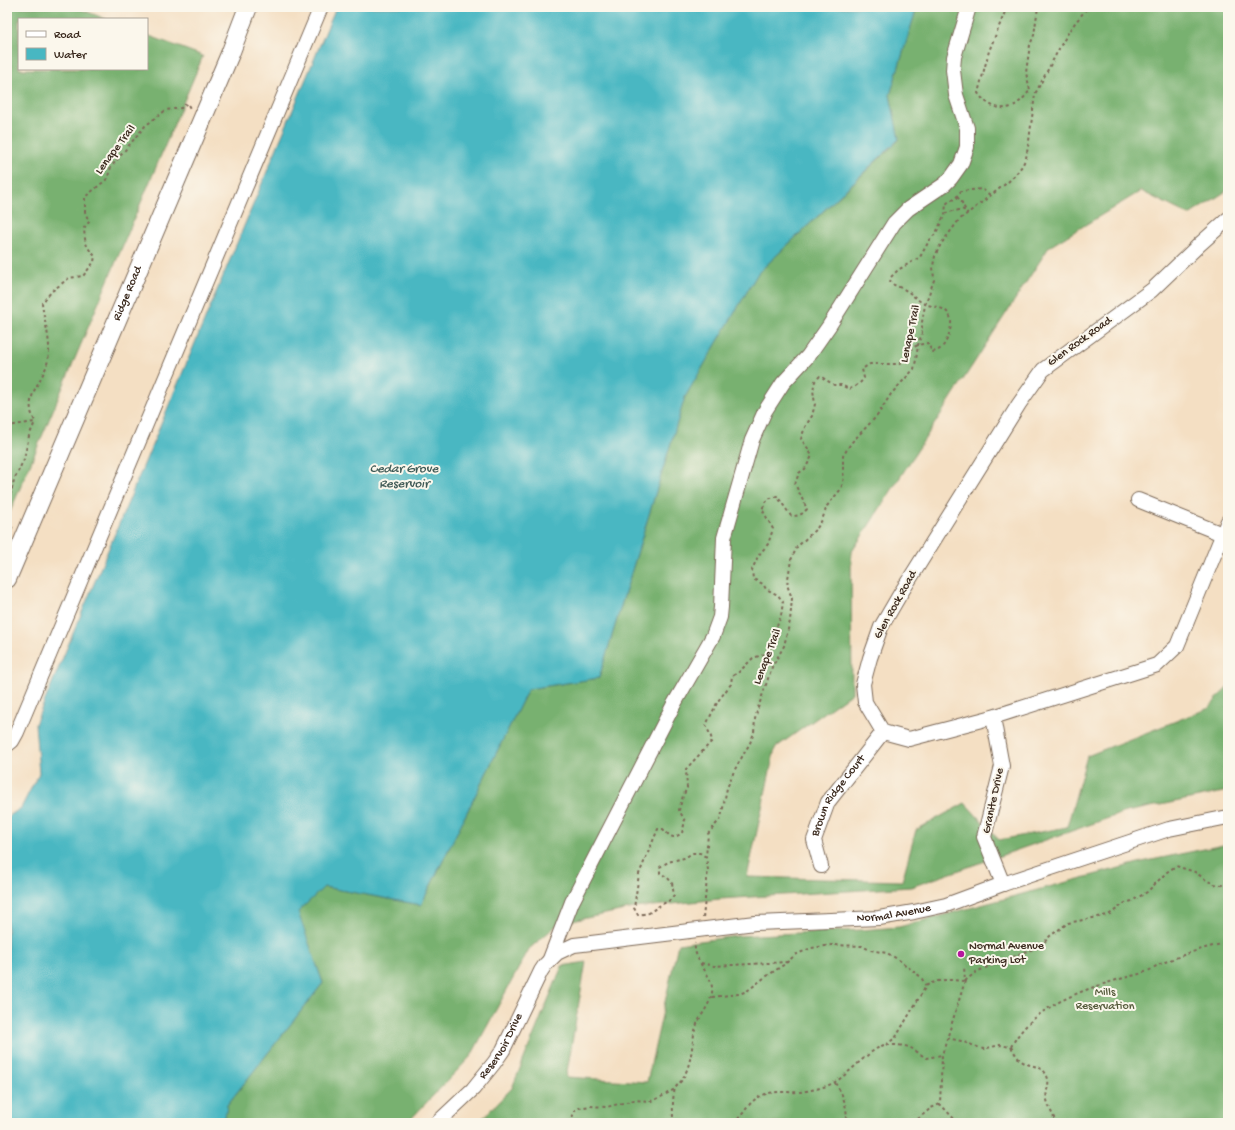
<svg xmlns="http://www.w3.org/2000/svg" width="1235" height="1130" font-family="'Gochi Hand',sans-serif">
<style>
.forest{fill:#78b16f;stroke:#5a6e46}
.water{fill:#48b7c2;stroke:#427070}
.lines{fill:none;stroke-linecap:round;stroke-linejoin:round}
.minor-casing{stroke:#7c6958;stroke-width:16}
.major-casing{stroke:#7c6958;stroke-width:20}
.path{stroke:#7c6958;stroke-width:2;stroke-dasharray:3 3;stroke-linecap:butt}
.minor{stroke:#fff;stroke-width:14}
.major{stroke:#fff;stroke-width:18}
.poi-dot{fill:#b5179e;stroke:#fbf7ec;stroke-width:1.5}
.labels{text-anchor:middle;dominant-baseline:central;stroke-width:4;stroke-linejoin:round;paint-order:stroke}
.street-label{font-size:12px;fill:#3b2a1e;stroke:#fbf7ec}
.poi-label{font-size:12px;fill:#3b2a1e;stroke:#fbf7ec;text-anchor:start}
.park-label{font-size:12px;fill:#565b3c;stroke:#fbf7ec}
.water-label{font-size:13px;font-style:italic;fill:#405b57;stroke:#fbf7ec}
</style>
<rect width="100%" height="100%" fill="#fbf7ec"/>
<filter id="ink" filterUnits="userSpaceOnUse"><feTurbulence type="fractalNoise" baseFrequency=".025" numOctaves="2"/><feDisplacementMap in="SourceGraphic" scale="8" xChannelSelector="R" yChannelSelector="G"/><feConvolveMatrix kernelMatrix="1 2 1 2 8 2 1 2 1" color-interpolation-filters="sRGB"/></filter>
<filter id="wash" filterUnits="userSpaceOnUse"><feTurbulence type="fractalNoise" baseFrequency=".012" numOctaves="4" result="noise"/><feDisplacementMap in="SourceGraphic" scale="16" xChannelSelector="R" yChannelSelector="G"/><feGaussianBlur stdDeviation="0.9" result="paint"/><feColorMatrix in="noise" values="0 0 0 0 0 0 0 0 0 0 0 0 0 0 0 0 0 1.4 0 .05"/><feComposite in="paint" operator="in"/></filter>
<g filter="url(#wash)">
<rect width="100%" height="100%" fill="#f4dfc3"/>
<path class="forest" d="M7,7H75L106,19H19V69H147V35L203,56L7,519Z
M917,7H1228V190L1189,215L1141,191L1049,247L851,553L852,693L775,748L747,877L902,881L916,830L965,803L999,840L1067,827L1087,756L1209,708L1228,686V791L1126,812L911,887L720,899L634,908L558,924L529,949L471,1056L407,1123H224L227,1105L323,983L297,912L324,887L421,905L528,689L599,678L685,397L758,273L899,140L890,95Z
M1228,844V1123H478L512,1088L562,966L586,962L566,1077L647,1082L678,944L737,936L860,930L899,927L1142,862Z"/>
<path class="water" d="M336,7H917L890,95L899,139L758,273L685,397L599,678L528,689L421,905L324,887L298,912L323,983L227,1105L224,1123H7V823L9,816L21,808L39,773L35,724Z"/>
</g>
<g filter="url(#ink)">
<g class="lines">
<g class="minor-casing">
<g id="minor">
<path d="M1228,219L1200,244L1152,290L1043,370L1019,404L899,596L881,627L870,658L863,684L865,702L883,732L909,739L993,717L1157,665L1177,646L1228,521"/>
<path d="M1138,500L1222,534"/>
<path d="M993,717L1002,766L984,837L1003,884"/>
<path d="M7,745L12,741L17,732L321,7"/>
<path id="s1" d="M821,866L814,840L828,802L883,732"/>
<path d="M550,959L572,902L674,704L713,636L720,617L721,607L724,538L752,440L765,411L783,383L808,356L829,326L894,223L908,209L945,184L951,178L961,164L967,147V128L956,95L953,70L954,57L969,7"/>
<path id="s2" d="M437,1123L473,1089L494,1063L503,1050L541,971L545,965L557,953L574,945L583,944L755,923L879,918L914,912L946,905L1003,884L1169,829L1228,817"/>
</g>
</g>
<g class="major-casing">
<g id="major">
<path id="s3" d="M7,579L230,54L248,7"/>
</g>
</g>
<path class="path" d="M1007,7L989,51L978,93C987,107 1006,114 1019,102C1023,99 1027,94 1030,90L1026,73L1027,65L1030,45L1034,35L1038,7
M957,197L961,201L967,213
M945,214C951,210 956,212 962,209L968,213
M7,426L35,422C34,418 31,414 31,410C28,393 43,379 47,364C53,343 44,323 42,303L52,291L69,278L83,276L94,262L95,256C85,246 85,242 84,228L89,222L85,212V197L107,179L111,167L145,126L166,110L181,108L187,103L191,110
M7,500L11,493L14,480L24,459L29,436L35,422
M7,525L13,528
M706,857L700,853H693L684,858L668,862L660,867V873L667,877L672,883L674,895L670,900L659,906L649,913L638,915L634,908L639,874L658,829H663C671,837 672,840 682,833L685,821L679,810L683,796L687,788L686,769L712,741C711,735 708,731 706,725L718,701L731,684L732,676L738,673L753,658L765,654L775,645L777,641V626L781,616L783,602L778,595L766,589L763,584L753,579L752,570L758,556L768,544L773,529L762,509L768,499L777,496L791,516C798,516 802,515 807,509L795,484L799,473L805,469L812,456L809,450L801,439L805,427L812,416L815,404L813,390L815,381L820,376L834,385H841L849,389C856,386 860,384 864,378L862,369L870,364H900C911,350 909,346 928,343L932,352C940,351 944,346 947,339C952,327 955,313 940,308C935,306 929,306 925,304C918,301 913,295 907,291C902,288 896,286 890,283L891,277L898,270L920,257L929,241L936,233L945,214L946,204L951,200L955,199L961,191L982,189L990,195
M703,918L708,870L706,857L708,834L721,818L727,788L734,771L750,743L754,733L755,719L758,708L772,667L784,646L790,621L792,598L787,585L791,560L797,547L817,528L822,520L827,506L841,489L844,478L843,471V456L851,443L877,416L891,394L914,369L916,360L918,345L922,333V322L925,305L934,280L933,266L935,256L941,244L959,220L1008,182L1016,174L1022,166L1026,158L1029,141L1035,94L1061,45L1071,28L1088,7
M701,963L714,966L787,962
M965,981L976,972L985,968L1012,958L1021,953L1040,947L1050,936L1068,923L1103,916L1110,914L1125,903L1132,901L1147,892L1167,872L1176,866L1195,872L1206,880L1214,884L1228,886
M712,997L739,994L747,991L764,978L785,964L795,955L811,948L832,945L862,946L870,950L887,953L899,960L921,977L926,986
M947,1038L961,1041L983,1049L1000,1045L1011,1047
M886,1045L896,1037L926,986C939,978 951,980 965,981
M1011,1047C1029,1011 1073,993 1110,982C1122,978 1134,976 1145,972C1150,971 1154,967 1158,965C1179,956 1207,946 1228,943
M1011,1047C1015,1053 1018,1060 1025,1063C1031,1066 1038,1066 1043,1070C1054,1083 1044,1088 1047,1100C1049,1108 1053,1115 1056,1123
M835,1083C844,1095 847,1107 847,1123
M570,1123L575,1110L579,1108L590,1106L607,1107L634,1100L651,1101L661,1097L675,1089
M673,1123C673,1113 672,1099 675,1089C676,1086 680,1083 682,1080C685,1075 688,1068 689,1063C693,1050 692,1037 697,1024C701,1015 708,1007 711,997C718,977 692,963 695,943
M733,1123C747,1113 746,1102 763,1095C775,1090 788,1093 800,1092C809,1091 827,1087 835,1082C849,1074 869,1050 884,1045C887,1045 890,1045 893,1045C911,1045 912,1049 926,1058L942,1055
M913,1123L931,1108L940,1104
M958,1123L940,1104L942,1055L965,981L964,966"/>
<use href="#minor" class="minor"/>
<use href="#major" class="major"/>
</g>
</g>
<circle class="poi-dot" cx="961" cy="954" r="4"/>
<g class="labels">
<g class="street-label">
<text transform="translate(116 150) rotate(-53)">Lenape Trail</text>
<text stroke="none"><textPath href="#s3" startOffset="310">Ridge Road</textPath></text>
<text transform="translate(911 334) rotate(-78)">Lenape Trail</text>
<text transform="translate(1080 342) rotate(-36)">Glen Rock Road</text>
<text transform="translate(896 605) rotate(-61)">Glen Rock Road</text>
<text transform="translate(768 657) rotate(-69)">Lenape Trail</text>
<text stroke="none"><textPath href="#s1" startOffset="78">Brown Ridge Court</textPath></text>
<text transform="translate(994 801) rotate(-78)">Granite Drive</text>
<text stroke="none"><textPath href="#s2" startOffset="551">Normal Avenue</textPath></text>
<text stroke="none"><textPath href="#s2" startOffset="101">Reservoir Drive</textPath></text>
</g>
<g class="poi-label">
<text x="969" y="947">Normal Avenue<tspan x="969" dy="14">Parking Lot</tspan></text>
</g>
<g class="park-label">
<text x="1105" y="993">Mills<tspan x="1105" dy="14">Reservation</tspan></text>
</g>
<g class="water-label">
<text x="404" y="469">Cedar Grove<tspan x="404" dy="15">Reservoir</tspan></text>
</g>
</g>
<rect width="1235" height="1130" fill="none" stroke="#fbf7ec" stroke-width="24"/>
<rect x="18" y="18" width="130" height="52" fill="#fbf7ec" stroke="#aea59a"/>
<rect x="26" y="31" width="20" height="6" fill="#ffffff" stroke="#aea59a"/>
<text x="54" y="38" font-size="12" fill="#3b2a1e">Road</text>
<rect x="26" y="48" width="20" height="12" fill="#48b7c2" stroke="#aea59a"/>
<text x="54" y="58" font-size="12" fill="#3b2a1e">Water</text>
</svg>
